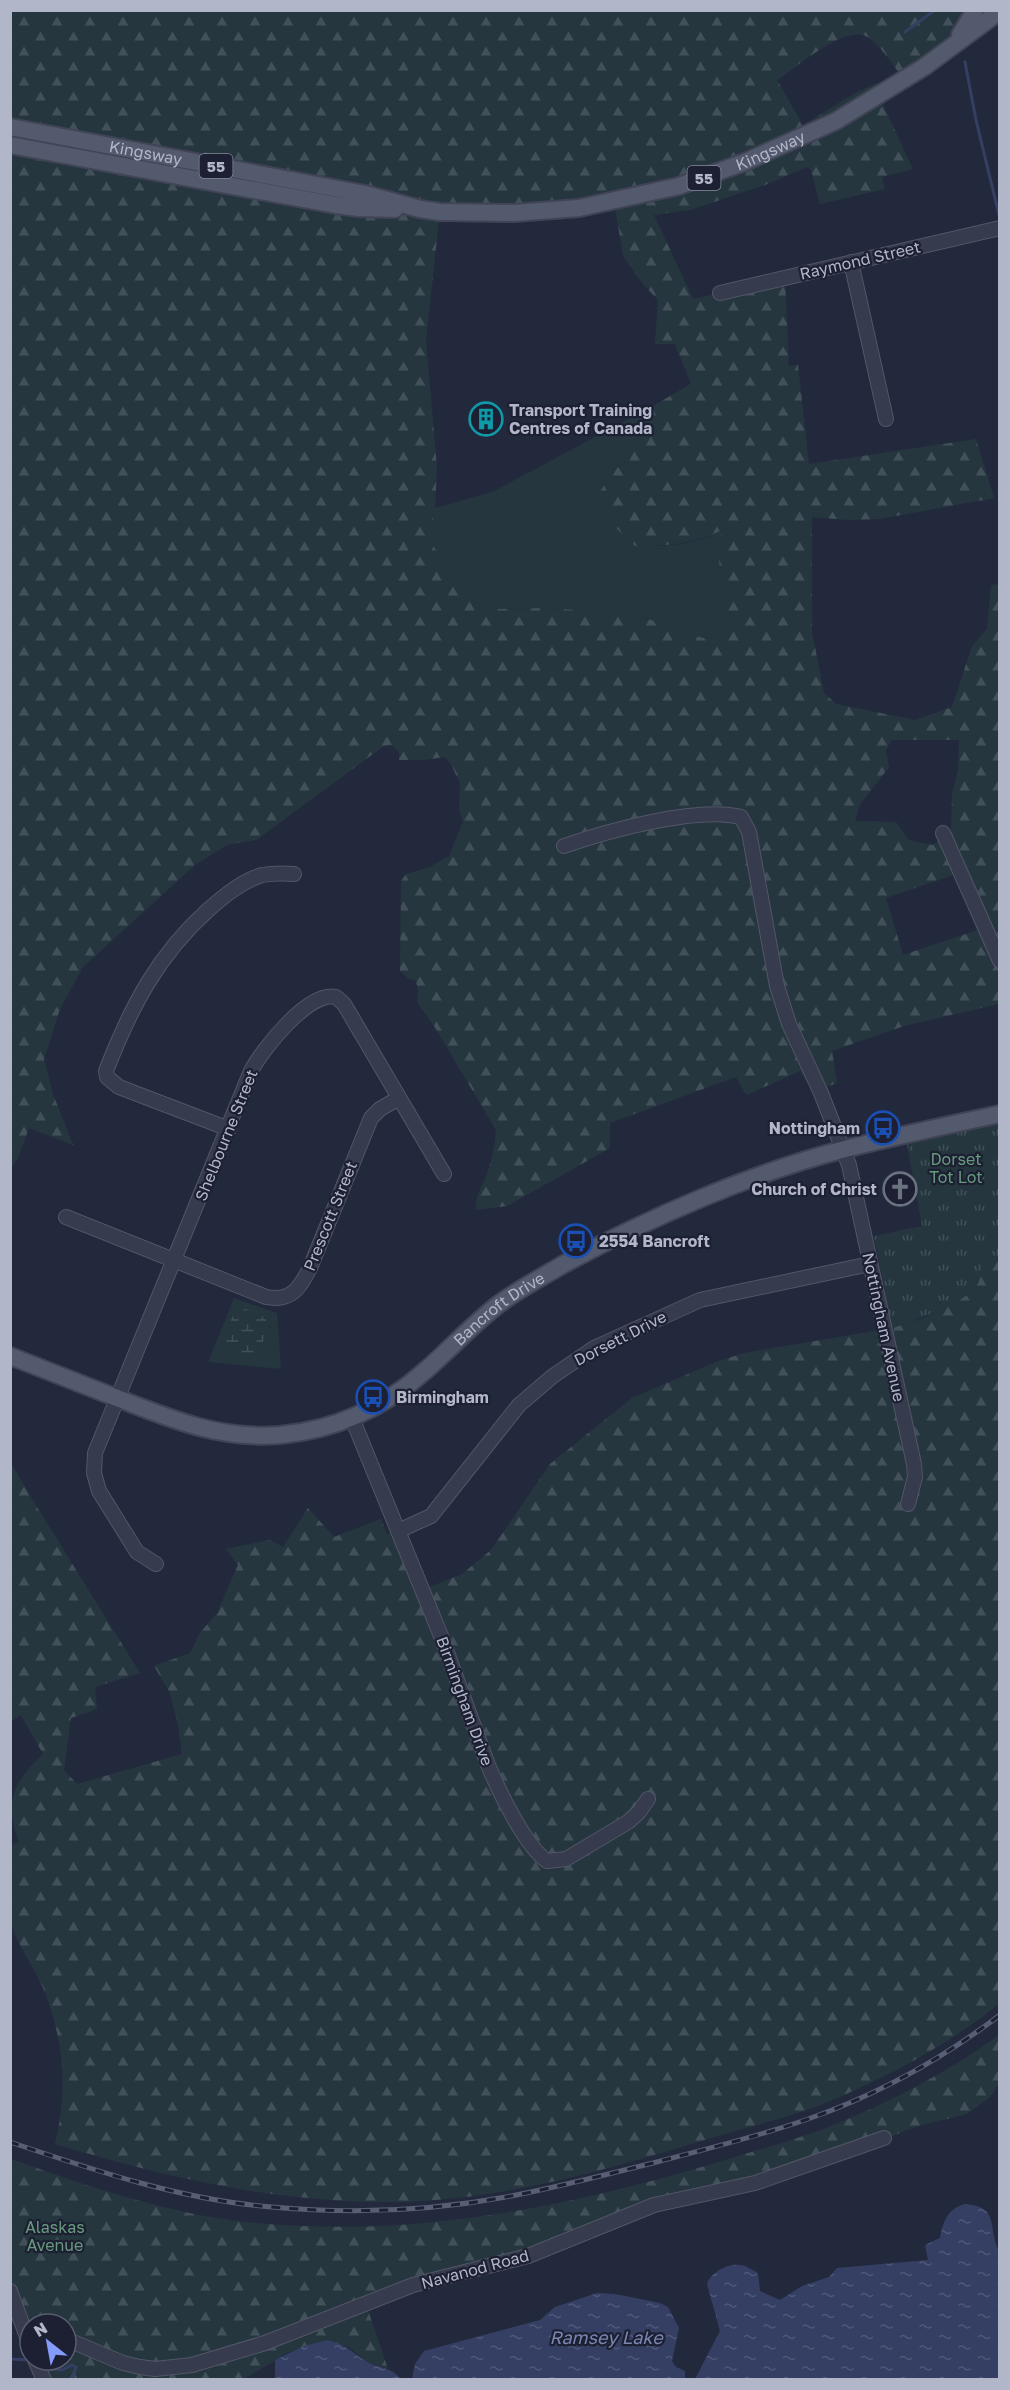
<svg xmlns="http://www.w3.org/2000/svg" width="1010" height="2390" font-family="'Golos Text',sans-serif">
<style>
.grass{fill:#25363e;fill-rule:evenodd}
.forest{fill:url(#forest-firs);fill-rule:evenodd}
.wetland{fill:url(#wetland-marsh)}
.park{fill:url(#park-tufts)}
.water{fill:url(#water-ripples)}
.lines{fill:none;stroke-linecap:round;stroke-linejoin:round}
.stream{stroke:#343f63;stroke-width:3}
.minor-casing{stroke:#525668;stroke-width:16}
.major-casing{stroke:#404456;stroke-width:20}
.minor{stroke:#363b4d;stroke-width:14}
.major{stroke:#545a6d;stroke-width:16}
.rail-casing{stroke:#585e74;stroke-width:5}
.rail{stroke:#1c2032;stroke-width:3;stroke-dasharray:9;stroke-linecap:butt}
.labels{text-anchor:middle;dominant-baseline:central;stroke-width:4.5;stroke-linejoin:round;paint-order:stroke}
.shield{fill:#1c2032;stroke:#85899c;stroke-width:1.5}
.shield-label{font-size:15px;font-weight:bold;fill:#b2b6c9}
.street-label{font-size:16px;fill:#b2b6c9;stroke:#1c2032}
.poi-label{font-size:16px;font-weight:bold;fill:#b2b6c9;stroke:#1c2032;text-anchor:start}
.park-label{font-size:16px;fill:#689a7e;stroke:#1c2032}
.water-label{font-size:18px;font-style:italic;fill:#7986b2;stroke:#1c2032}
</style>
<defs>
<pattern id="forest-firs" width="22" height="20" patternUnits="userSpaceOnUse" patternTransform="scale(1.5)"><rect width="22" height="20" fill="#25363e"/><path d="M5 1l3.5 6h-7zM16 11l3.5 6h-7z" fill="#425159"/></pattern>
<pattern id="wetland-marsh" width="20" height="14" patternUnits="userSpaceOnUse" patternTransform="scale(1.5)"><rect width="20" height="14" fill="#25363e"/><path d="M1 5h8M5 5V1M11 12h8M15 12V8" fill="none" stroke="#425159"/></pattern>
<pattern id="park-tufts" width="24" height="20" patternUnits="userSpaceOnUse" patternTransform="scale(1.5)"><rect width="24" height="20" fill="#25363e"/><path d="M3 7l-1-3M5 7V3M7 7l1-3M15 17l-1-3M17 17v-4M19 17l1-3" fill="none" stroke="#425159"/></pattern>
<pattern id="water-ripples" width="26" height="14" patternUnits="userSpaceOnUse" patternTransform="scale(1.5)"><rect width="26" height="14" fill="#343f63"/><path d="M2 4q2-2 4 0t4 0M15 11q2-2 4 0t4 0" fill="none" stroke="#4f5878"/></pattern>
</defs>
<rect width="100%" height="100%" fill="#23293d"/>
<path class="grass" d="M651,407L628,461L615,469L635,546C663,546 698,546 723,529L727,636L707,639L682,632L633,613L544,608L490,609L465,597L428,539L435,508L492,492Z
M234,1298L277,1313L281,1369L208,1362ZM264,1317L271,1328L227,1352L222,1342Z"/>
<path class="forest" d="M11,11H975L955,42L924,67L899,73C891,62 876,39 863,35C842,28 795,68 777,80L803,125L857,92L877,83L879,96L913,169L882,177L885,189L820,204L811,170L807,167L765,185L690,210L654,215L693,299L785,279L789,366L798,365L809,464L976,439L994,498L879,519L848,520L812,517V632L824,693L836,704L915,720L952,707L972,646L987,629L991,585L999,584V1004L904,1026L832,1051L837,1083L813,1092L800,1071L746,1095L736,1077L610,1123V1148L507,1206L476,1210C475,1195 482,1187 487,1174C492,1159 495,1145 496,1130L434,1026L417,1002L418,991L416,981L408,978L400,971L401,881L406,874L430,867L449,856L463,822L459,809L460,784L452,766L445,757L424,760H399V752L392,745L384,746L256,840L227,845L195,865L83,967L60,1009L44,1059L53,1094L73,1145L29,1128L18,1158L11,1168ZM614,201L623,256L643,284L658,300L655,344H675L691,384L651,407L628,461L615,469L599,493V504L615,527L635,546C664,546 696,544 722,530L718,554L725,602L727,636L707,639L682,632L633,613L544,608L490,609L465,597L429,539L435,508L437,468L426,340L440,211ZM891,740H959L958,769L952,795L951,834L932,845L909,840L896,822L855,821L859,806L889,767L886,751ZM959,873L984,928L903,955L886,898Z
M999,1257V2004C945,2047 882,2080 818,2106C786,2118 751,2126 718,2136C613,2168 503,2201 392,2202C277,2203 164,2177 55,2144C68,2091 64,2041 44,1990C35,1968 19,1948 11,1924C7,1911 11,1863 11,1846L19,1842C4,1803 13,1782 43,1754L21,1715L11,1721L10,1461L29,1494L140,1673L95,1687L97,1709L71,1718L64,1770L77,1784L182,1754L178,1725L170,1693L154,1666L190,1653L200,1633L217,1613L238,1565L226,1549L270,1540L283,1547L308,1508L334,1537L381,1519L387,1534L397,1530L422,1590L462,1574L491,1550L550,1464L632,1398L716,1362L744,1353L892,1328L926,1317L976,1287L984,1260Z
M999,2035V2084L990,2097L967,2114L918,2126L884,2139L606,2224L366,2304L388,2369L365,2361L349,2347L327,2340L289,2352L244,2379H43L34,2360H66V2324H30V2347L11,2293V2159C87,2186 165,2213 246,2222C404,2239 561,2209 712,2164C750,2152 789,2142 826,2128C887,2104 947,2073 999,2035Z"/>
<path class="wetland" d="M245,1309C258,1312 271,1319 270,1333L249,1358L240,1361L227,1352L222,1342L232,1317Z"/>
<path class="park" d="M999,1113V1257L984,1260C982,1268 981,1280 976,1287C966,1302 911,1322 892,1328L874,1236L922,1226L905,1133Z"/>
<path class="water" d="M965,2204C1001,2207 987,2228 999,2251V2379H695L720,2331L707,2284C710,2273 728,2263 739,2265C746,2265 752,2270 758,2273L760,2291L780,2300L802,2286L829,2277L837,2268L928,2260L925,2245L940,2238C943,2222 947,2209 965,2204Z
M597,2293L615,2294L660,2303L668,2307L679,2328L672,2361L676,2367L685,2371V2379H412L415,2364L424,2351L540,2320L555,2307Z
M327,2340C348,2345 348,2350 364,2360C378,2369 390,2366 401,2379H275V2360L304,2346Z"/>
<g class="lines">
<path class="stream" d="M905,32L935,10
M965,62L976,120L999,215
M10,2359L31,2360
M52,2360L55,2369L62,2370L72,2365L76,2367L72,2380"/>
<g class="minor-casing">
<path id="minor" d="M851,262L886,419
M720,293L1000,228
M943,833L1000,961
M564,846C607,831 697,806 741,817L749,832L777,986L789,1024L821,1093L849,1165L914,1464L915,1477L908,1504
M229,1129L119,1087L107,1077L106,1071C131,1007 157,956 208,910C224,896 242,881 262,875C273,873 283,873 294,874
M66,1217L266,1297C291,1302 300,1288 310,1268L371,1118L380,1109L399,1098
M352,1418L441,1636L488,1765C499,1791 525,1846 547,1861L566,1859L628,1822L639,1812L648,1799
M398,1531L431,1516L519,1405L553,1376L594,1348L700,1300L870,1264
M156,1564L137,1552L99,1491L94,1473L95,1453L251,1071C263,1049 308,991 336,997L344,1004L444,1174
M10,2291L30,2345
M66,2339L123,2363L140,2367L155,2369L192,2365L265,2343L413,2285L528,2256L654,2205L755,2183L884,2138
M35,2360L44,2380"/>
</g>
<g class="major-casing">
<g id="major">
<path d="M960,35L975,10"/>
<path id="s1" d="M10,127L365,194L420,209L440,212L514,213L579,208L679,186L745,162L836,121L924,67L1000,11"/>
<path d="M10,145L336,205L359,208L395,209"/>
<path id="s2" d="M10,1356C46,1370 81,1384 117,1398C170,1419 221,1440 280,1435C335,1430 385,1407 426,1370C451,1348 473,1324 499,1304C519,1289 542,1277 564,1264C649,1218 751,1173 845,1149C897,1136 948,1125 1000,1114"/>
</g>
</g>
<use href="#minor" class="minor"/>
<use href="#major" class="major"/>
<g class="rail-casing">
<path id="rail" d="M10,2142C96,2171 182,2200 272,2207C350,2214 430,2211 506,2197C555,2188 604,2175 653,2163C705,2149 757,2137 808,2119C877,2095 942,2059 1000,2015"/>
</g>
<use href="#rail" class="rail"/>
</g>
<defs>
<g id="building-ring" transform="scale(1.725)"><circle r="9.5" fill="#1c2032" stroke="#0f9aa8" stroke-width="1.5"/><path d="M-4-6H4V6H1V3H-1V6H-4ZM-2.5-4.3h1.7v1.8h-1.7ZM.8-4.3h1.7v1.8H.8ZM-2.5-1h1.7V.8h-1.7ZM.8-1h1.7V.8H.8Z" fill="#0f9aa8"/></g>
<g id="bus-ring" transform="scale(1.725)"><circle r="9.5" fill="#1c2032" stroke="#1a4fb4" stroke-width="1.5"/><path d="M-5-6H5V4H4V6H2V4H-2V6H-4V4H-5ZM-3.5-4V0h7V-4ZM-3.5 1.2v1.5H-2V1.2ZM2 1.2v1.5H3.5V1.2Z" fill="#1a4fb4"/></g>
<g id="church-ring" transform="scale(1.725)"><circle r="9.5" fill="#1c2032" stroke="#6b7280" stroke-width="1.5"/><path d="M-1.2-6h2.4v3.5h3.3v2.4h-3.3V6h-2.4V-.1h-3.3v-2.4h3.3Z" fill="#6b7280"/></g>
</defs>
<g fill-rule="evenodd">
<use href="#building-ring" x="486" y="419"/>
<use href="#bus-ring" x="883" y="1128"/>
<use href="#church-ring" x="900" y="1189"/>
<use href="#bus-ring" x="576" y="1241"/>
<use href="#bus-ring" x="373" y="1397"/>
</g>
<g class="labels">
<g class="shield">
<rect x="199.5" y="154" width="33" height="24" rx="4.5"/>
<rect x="687.5" y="166" width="33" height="24" rx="4.5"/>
</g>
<g class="shield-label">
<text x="216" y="166">55</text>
<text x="704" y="178">55</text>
</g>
<g class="street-label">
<text stroke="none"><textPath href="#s1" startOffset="778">Kingsway</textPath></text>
<text stroke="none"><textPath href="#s1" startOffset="138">Kingsway</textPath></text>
<text transform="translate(860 260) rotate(-13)">Raymond Street</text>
<text transform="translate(226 1135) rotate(-68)">Shelbourne Street</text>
<text transform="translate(330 1216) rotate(-68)">Prescott Street</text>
<text stroke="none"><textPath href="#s2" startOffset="542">Bancroft Drive</textPath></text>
<text transform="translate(884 1327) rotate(78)">Nottingham Avenue</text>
<text transform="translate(620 1338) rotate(-27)">Dorsett Drive</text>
<text transform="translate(465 1701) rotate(70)">Birmingham Drive</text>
<text transform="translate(475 2269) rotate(-15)">Navanod Road</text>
</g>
<g class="poi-label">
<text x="509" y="410">Transport Training<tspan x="509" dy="18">Centres of Canada</tspan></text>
<text x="860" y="1128" text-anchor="end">Nottingham</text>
<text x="877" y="1189" text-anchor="end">Church of Christ</text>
<text x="599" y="1241">2554 Bancroft</text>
<text x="396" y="1397">Birmingham</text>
</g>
<g class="park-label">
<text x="956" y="1159">Dorset<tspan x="956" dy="18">Tot Lot</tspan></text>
<text x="55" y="2227">Alaskas<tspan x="55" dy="18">Avenue</tspan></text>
</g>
<g class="water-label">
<text x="606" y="2337">Ramsey Lake</text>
</g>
</g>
<rect width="1010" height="2390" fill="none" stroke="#b2b6c9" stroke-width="24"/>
<g transform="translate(48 2342) rotate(329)"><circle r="28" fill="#1c2032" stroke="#585c6e" stroke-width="1.5"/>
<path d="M0-4.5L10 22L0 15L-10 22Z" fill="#859bfb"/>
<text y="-9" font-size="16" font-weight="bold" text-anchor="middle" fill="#b2b6c9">N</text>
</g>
</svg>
